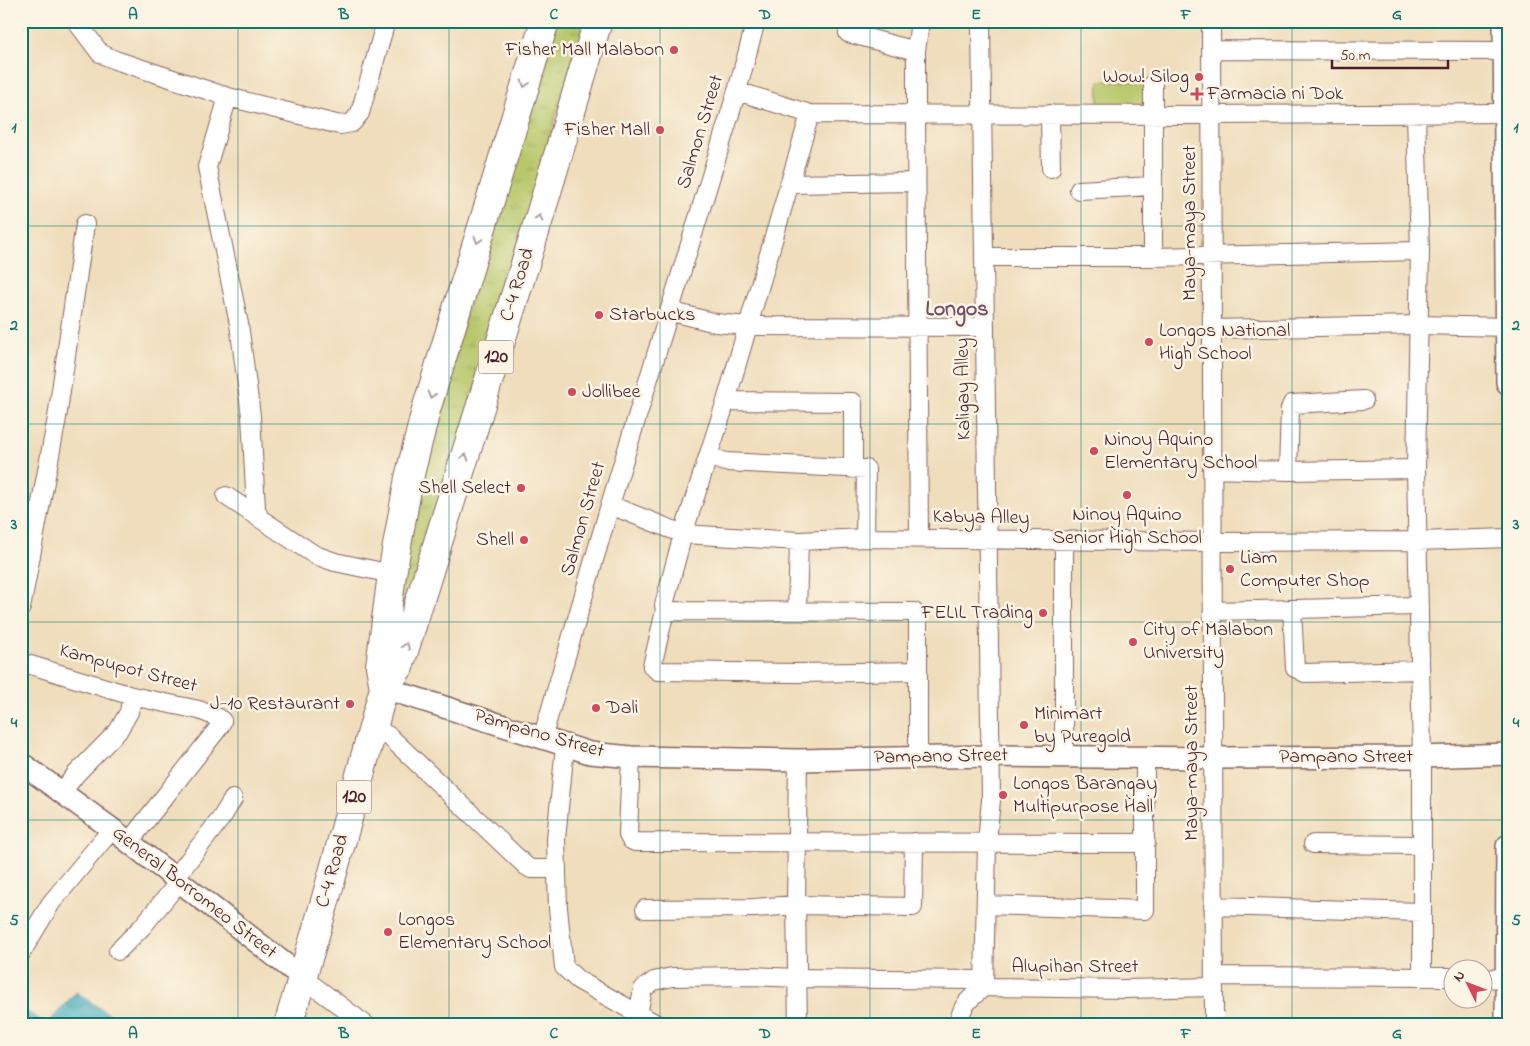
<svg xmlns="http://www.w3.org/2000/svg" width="1530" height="1046" font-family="'Indie Flower',sans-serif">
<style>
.grass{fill:url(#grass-tufts);stroke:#80734a}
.garden{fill:#b7c76a;stroke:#80734a}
.water{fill:url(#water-waves);stroke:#466676}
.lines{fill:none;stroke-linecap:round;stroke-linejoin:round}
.minor-casing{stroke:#84625d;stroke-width:20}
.tertiary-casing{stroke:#84625d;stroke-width:24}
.secondary-casing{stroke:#84625d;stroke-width:28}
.trunk-casing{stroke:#84625d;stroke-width:30}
.minor{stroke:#fff;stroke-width:18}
.tertiary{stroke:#fff;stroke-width:21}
.secondary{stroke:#fff;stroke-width:25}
.trunk{stroke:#fff;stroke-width:28}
.oneway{stroke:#ae9aa0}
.grid{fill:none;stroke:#0f766e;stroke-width:1;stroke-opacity:0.55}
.poi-dot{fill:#d1495b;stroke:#fcf5e5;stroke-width:2}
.labels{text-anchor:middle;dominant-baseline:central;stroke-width:5;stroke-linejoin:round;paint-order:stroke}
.shield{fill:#fcf5e5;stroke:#7f5f63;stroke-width:1}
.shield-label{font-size:19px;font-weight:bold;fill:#4a1f2b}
.poi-label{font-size:20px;fill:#4a1f2b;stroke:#fcf5e5;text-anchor:start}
.street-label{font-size:20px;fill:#4a1f2b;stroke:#fcf5e5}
.quarter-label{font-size:22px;font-weight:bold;fill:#724f6c;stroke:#fcf5e5}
.neatline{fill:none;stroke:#0f766e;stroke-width:2}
.grid-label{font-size:16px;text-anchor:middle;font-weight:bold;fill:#0f766e}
</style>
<defs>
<pattern id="grass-tufts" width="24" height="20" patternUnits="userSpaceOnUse" patternTransform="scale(1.25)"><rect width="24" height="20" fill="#b7c76a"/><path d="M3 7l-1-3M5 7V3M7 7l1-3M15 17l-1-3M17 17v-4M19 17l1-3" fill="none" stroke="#9faa5c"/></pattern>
<pattern id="water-waves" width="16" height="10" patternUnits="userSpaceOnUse" patternTransform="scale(1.25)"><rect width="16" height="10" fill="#43aec2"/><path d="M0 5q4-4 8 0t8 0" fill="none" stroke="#3a8d9e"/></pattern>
</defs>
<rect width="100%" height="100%" fill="#fcf5e5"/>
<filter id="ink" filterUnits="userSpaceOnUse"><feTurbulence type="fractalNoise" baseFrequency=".02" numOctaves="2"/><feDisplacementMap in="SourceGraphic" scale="10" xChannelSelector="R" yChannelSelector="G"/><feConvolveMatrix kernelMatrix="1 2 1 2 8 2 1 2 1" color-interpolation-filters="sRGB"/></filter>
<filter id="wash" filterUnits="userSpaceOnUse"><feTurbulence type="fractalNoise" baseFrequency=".0096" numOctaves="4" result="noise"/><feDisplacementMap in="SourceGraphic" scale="20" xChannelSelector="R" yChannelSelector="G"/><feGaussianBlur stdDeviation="1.12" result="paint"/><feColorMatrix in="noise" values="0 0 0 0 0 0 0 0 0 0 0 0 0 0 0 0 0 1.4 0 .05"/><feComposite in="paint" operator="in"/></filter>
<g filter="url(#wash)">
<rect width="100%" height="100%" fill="#efddbb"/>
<path class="grass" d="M555,21H584L393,666L404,560L434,420Z"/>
<path class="garden" d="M1099,81H1151L1150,110H1098Z"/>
<path class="water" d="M76,992L125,1025H21V1008L47,1024Z"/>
</g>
<g filter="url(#ink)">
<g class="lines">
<g class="minor-casing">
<path id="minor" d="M76,21L100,53L115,60L228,97L340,125L352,123L360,113L386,21
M981,21L991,800L987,842L984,987
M1211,21L1214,1025
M848,33L916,51
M1211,50L1506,51
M737,91L810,114L1211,115L1506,113
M228,97L207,167L239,324L251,416L256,509L259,517
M810,114L726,401L683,534L664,605L665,611L652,666L658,671L798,673L917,671
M1050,114L1051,168
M1416,114L1420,251L1416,469L1422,757V976
M789,184L916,182
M1079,190L1152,186
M984,257H1153L1420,251
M1153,257V84
M669,311L716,323L748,326L985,327
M1212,329L1418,325L1508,327
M726,401L853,402V469
M709,457L726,462L866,469L865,538
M1212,469L1288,471L1416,469
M1288,471L1290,409L1292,404L1364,400
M226,496L315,555L335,562L392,574
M610,505L683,534L799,541L865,538L1212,542L1417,541L1509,538
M919,539L916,114V51L920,21
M1064,541V756
M21,608L57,418L85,224
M1292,609L1295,668L1305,673L1420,670
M665,611L914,612L918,617V757
M797,611L799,541
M1213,611L1418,606
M21,662L132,696L199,710L219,718L222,721L220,726L129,842
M374,727L390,737L526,866L531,869H557
M542,739L610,505L737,91L756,21
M565,746L556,839L558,908L564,967L578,980L658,1025
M631,757L628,835L631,840L635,842L1146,843
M62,792L76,774L118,731L129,712L132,696
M1313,844L1422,845
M175,878L222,817L233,799
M986,905L1145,910V757
M1213,906L1422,912
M645,909L754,908L796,905L913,907L914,842
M118,951L142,927L179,882
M21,953L51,903L112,829
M1214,976L1452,977
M303,978L366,1025
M1482,978L1508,979
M638,1014L643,989L654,981L672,977L752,976L798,978L976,980L984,983
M798,1025L796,905L798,760
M958,1025C962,1004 968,1000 984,987L1126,989L1214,987"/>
</g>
<g class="tertiary-casing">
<path id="tertiary" d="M384,688L590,753L631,757L798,760L990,756L1213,758L1422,757L1509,754
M21,763L112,829L303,978"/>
</g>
<g class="secondary-casing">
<path id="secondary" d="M1506,21L1509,382
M1508,1025L1509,847"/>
</g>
<g class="trunk-casing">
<path id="trunk" d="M384,688L380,666L392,574L409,478L426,410L545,21
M288,1025L324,905L384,688L399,667L535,232L598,21"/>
</g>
<use href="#minor" class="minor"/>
<use href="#tertiary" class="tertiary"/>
<use href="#secondary" class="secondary"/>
<use href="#trunk" class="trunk"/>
</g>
<defs><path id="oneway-chevron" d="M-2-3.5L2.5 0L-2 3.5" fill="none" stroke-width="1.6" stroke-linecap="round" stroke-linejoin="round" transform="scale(1.25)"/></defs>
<g class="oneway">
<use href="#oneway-chevron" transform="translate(525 84) rotate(108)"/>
<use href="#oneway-chevron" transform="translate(539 218) rotate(-73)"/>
<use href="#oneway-chevron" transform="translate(478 240) rotate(107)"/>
<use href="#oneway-chevron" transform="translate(431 395) rotate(107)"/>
<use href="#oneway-chevron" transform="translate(465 457) rotate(-73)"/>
<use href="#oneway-chevron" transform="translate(406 646) rotate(-72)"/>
</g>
</g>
<path class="grid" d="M238,21V1025M449,21V1025M660,21V1025M870,21V1025M1081,21V1025M1292,21V1025M21,226H1509M21,424H1509M21,622H1509M21,820H1509"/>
<g class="poi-dot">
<circle cx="674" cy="50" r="5"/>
<circle cx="1199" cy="77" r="5"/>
<path d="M1194.5 86.5h5v5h5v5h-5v5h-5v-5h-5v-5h5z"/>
<circle cx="660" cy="130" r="5"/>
<circle cx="599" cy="315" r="5"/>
<circle cx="1149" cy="342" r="5"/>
<circle cx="572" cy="392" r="5"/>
<circle cx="1094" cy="451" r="5"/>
<circle cx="521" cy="488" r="5"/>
<circle cx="1127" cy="495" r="5"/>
<circle cx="524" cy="540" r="5"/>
<circle cx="1230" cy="569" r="5"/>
<circle cx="1043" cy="613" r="5"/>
<circle cx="1133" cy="642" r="5"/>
<circle cx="350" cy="704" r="5"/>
<circle cx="596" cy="708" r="5"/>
<circle cx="1024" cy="725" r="5"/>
<circle cx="1003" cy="795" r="5"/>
<circle cx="388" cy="932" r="5"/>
</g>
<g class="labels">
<g class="shield">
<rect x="478.5" y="340.5" width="35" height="33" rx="4"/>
<rect x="336.5" y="780.5" width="35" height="33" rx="4"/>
</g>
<g class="shield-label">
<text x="496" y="357">120</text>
<text x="354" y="797">120</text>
</g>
<g class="poi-label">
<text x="664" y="50" text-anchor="end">Fisher Mall Malabon</text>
<text x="1189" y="77" text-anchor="end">Wow! Silog</text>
<text x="1207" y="94">Farmacia ni Dok</text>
<text x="650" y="130" text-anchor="end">Fisher Mall</text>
<text x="609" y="315">Starbucks</text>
<text x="1159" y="331">Longos National<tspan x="1159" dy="23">High School</tspan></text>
<text x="582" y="392">Jollibee</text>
<text x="1104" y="440">Ninoy Aquino<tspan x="1104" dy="23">Elementary School</tspan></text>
<text x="511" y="488" text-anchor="end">Shell Select</text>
<text x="1127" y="515" text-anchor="middle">Ninoy Aquino<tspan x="1127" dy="23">Senior High School</tspan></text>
<text x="514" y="540" text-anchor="end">Shell</text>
<text x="1240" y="558">Liam<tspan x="1240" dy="23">Computer Shop</tspan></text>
<text x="1033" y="613" text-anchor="end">FELIL Trading</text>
<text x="1143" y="630">City of Malabon<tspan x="1143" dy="23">University</tspan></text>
<text x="340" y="704" text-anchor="end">J-10 Restaurant</text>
<text x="606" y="708">Dali</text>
<text x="1034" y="714">Minimart<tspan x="1034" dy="23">by Puregold</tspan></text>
<text x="1013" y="784">Longos Barangay<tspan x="1013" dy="23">Multipurpose Hall</tspan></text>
<text x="398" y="920">Longos<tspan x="398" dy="23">Elementary School</tspan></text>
</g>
<g class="street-label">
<text transform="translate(701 132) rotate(-73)">Salmon Street</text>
<text transform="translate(1190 223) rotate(-90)">Maya-maya Street</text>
<text transform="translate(518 285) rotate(-73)">C-4 Road</text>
<text transform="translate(964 389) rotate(-91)">Kaligay Alley</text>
<text transform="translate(981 518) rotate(1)">Kabya Alley</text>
<text transform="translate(584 519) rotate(-74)">Salmon Street</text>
<text transform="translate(128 669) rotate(15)">Kampupot Street</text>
<text transform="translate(539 734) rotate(16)">Pampano Street</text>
<text transform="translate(941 757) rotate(-1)">Pampano Street</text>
<text x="1346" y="757">Pampano Street</text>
<text transform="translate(1192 763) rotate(-90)">Maya-maya Street</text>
<text transform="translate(333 871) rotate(-74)">C-4 Road</text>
<text transform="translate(194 893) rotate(38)">General Borromeo Street</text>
<text x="1075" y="967">Alupihan Street</text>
</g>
<g class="quarter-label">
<text x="957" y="310">Longos</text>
</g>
</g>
<rect width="1530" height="1046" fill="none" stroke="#fcf5e5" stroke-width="55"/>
<g transform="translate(1468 984) rotate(312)"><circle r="24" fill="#fcf5e5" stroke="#b59f9b"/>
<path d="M0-4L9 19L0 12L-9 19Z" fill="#d1495b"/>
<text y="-8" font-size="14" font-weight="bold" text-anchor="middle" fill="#4a1f2b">N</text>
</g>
<path d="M1332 60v8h116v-8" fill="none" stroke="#4a1f2b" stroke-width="2.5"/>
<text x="1340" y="60" font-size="15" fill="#4a1f2b" stroke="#fcf5e5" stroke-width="4" paint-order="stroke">50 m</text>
<rect x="28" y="28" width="1474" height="990" class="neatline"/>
<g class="grid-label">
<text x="133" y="19">A</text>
<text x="344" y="19">B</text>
<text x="554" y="19">C</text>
<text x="765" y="19">D</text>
<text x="976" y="19">E</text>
<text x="1186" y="19">F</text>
<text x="1397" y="19">G</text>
<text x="14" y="132">1</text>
<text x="1516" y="132">1</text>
<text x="14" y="330">2</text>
<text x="1516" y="330">2</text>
<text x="14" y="529">3</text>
<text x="1516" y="529">3</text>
<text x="14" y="727">4</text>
<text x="1516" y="727">4</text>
<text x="14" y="925">5</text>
<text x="1516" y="925">5</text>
<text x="133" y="1038">A</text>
<text x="344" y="1038">B</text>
<text x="554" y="1038">C</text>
<text x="765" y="1038">D</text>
<text x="976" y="1038">E</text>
<text x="1186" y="1038">F</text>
<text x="1397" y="1038">G</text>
</g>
</svg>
